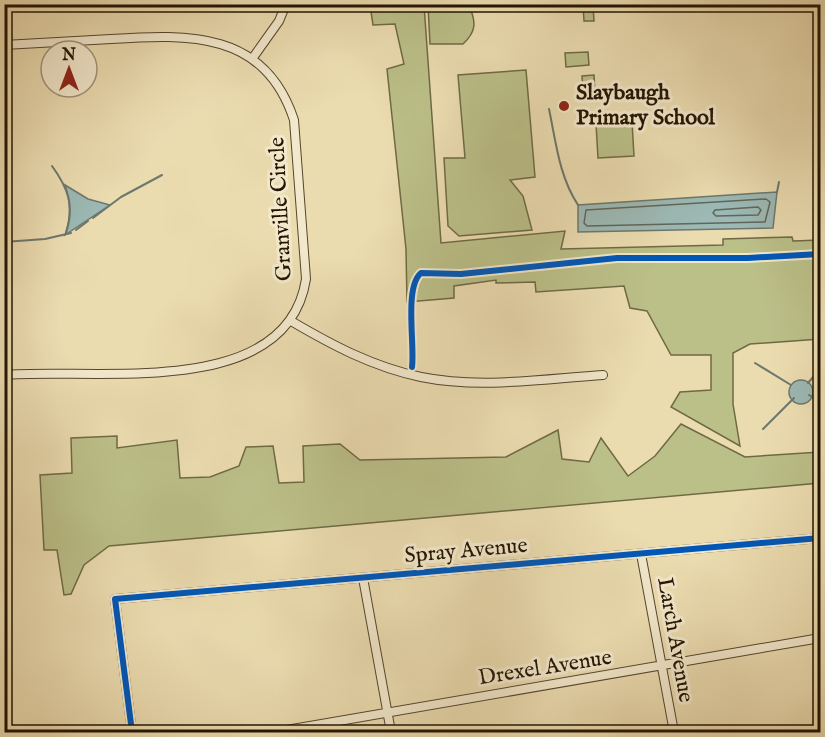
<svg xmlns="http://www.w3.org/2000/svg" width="825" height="737" font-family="'IM FELL English',serif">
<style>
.green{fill:#bbbf88;stroke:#6f6a44;stroke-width:1.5}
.water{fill:#9cb9b5;stroke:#6c776d;stroke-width:1.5}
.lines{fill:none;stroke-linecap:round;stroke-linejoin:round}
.shore{stroke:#60665b;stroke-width:1.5}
.stream{stroke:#6c776d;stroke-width:2}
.minor-casing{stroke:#55462d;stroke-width:10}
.minor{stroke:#f2e8cc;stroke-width:8}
.cycleway-casing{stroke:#f2e8cc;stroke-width:10}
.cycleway{stroke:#0057b8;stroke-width:6}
.poi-dot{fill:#8f2418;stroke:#f2e8cc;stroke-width:2}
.labels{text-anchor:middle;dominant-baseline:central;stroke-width:6;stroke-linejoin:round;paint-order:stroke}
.poi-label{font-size:22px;font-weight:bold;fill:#231401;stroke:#f2e8cc;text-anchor:start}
.street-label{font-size:22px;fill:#231401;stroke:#f2e8cc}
</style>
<rect width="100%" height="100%" fill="#ebdcb0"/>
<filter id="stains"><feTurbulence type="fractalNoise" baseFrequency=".00333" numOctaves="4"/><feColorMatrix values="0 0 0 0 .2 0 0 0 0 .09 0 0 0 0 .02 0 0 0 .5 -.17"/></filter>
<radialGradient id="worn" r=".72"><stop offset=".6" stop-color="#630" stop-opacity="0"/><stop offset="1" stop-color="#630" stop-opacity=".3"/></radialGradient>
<path class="green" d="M370,5H424L441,243L565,231L561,249L723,245V239L792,237L793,241L820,240V339L750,344L733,353V404L740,446L671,407L680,392L711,390V355H671L647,311L630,308L624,286L536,292L535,282L496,283V280L454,286V298L407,302L406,249L387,69L404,64L395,24L373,25Z
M428,5H469C476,22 477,31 463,44H430Z
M583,5H593L594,21H584Z
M588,52L589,65L566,67L565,53Z
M526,70L535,177L510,180L523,196L532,230L459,236L448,226L444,158H465L458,75Z
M594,75L595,93H583L582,76Z
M632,122L634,156L598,158L596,124Z
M681,424L745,457L820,452V483L109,546L84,565L71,594L64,595L57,550H44L40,475L72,473L71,438L117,436V448L177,440L180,478L210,477L239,466L246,447L273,446L279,483L304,482L303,446L340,444L360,460L506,457L558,430L562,459L589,462L601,438L628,476L655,456Z"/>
<path class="water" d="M65,185L88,199L110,205L65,235C71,217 71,203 65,185Z
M777,192L773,228L578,232V205Z
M789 392a12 12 0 1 1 24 0a12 12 0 1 1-24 0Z"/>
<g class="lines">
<path class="shore" d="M766,199L770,202L765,222L587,226L584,223L586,210Z
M758,207L761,210L758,215L716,216L713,213L715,210Z"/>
<path class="stream" d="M549,109C556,142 559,176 578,205
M52,166C68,188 75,206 66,233
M777,192L779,182
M93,218L121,197L162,175
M76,230L88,221
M4,242L45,239L71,233
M755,363L791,385
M808,383L820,369
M809,395L820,402
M763,429L794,398"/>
<g class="minor-casing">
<path id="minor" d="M4,45C40,43 75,41 111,39C189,34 265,31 294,120L306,279C287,402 93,367 4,375
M252,59L279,21L286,4
M291,321C332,345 373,367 421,377C480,389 543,379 603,375
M641,554L674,732
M363,578L391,732
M132,732L115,599L820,538
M275,732L820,638"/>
</g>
<use href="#minor" class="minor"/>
<g class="cycleway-casing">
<path id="cycleway" d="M412,367C415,345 404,287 421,273L461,274L617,258H748L820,254
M132,732L115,599L820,538"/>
</g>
<use href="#cycleway" class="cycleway"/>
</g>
<circle class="poi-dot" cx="564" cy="106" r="6"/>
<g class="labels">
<g class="poi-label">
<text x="576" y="93">Slaybaugh<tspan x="576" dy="25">Primary School</tspan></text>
</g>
<g class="street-label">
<text transform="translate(281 209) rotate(-93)">Granville Circle</text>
<text transform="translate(466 551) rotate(-5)">Spray Avenue</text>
<text transform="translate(675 640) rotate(80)">Larch Avenue</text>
<text transform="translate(545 668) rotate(-9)">Drexel Avenue</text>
</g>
</g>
<rect width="825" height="737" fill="none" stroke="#ebdcb0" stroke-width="24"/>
<rect x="6" y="6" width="813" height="725" fill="none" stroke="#231401" stroke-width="3"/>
<rect x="12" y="12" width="801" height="713" fill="none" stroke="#231401" stroke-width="1.5"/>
<g transform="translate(69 69)"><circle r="28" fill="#f2e8cc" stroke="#9f937b" stroke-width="1.5"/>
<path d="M0-4.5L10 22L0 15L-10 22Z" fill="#8f2418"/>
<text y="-9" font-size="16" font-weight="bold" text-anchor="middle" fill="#231401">N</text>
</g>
<rect width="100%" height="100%" filter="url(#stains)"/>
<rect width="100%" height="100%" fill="url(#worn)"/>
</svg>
